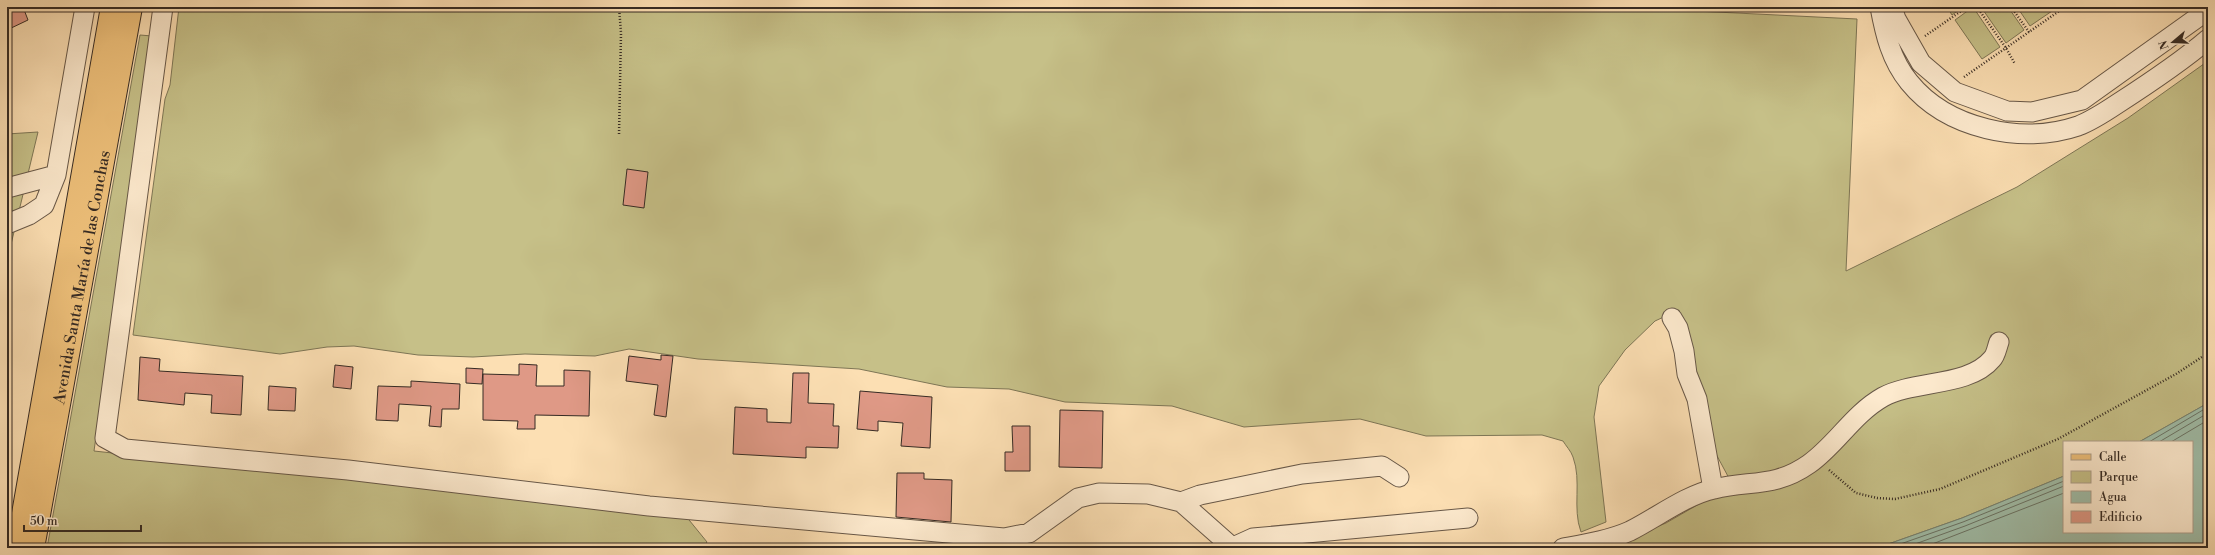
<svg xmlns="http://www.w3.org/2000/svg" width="2215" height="555" font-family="'Libre Bodoni',serif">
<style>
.green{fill:#c6c088;stroke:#7e7656}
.water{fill:#a0bda8;stroke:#768373}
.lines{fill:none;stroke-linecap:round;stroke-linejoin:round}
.shore{stroke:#6b7466;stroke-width:1}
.building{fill:#df9986;stroke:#362b24}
.minor-casing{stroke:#685848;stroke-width:21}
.major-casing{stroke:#362b24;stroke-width:24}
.path{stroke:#362b24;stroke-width:2.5;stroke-dasharray:1 2;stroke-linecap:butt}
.minor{stroke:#fdeace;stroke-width:19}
.major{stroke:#eec07a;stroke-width:22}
.labels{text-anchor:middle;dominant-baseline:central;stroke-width:3;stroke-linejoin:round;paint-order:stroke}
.street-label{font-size:16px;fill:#362b24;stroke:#fdeace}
</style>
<rect width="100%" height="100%" fill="#fcdfb3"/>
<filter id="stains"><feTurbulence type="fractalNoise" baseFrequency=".005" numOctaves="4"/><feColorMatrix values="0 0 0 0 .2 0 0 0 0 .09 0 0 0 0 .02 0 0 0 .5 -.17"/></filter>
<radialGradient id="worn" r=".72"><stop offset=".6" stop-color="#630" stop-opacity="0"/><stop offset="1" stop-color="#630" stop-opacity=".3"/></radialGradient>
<path class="green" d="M179,7H1615L1857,19L1846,271L2017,187L2128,118L2208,61V403L2139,442H2064V476L1962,518L1877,548H1606L1666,523L1725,489L1730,480L1716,454L1679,310L1655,321L1625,350L1599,386L1594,417L1606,522L1581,532C1572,508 1582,481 1573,457C1571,451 1566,446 1563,441L1542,435L1426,436L1360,419L1244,427L1172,406L1065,402L1009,389L947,387L859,369L698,359L629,349L595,356L525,354L473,357L418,355L354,346L327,347L280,354L133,335L165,99L170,85Z
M1947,7H1963L1952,15Z
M1973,7L2000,47L1982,59L1955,20Z
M1981,7H2008L2024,30L2006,43Z
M2017,7H2058L2030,26Z
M140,35L152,36L94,451L685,515L707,542L703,548H47Z
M38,132L7,261V134Z"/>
<path class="water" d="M2208,403V548H1877L1962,518L2064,476V532H2192V442H2139Z"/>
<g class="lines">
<path class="shore" d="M2149,442L2208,407
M2159,442L2208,413
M2171,442L2208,420
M1889,548L1963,522L2064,481
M1904,548L1965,526L2064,486
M1922,548L2064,493"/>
</g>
<path class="building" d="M7,7H23L28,20L7,30Z
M627,169L648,172L644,208L623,205Z
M661,355L673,356L666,417L654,415L658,385L626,381L629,356L661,360Z
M140,357L160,359L159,371L243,376L241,415L211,413L212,395L185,393L184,405L138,400Z
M519,364L537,365L536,386H564V370L590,371L589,416L535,415V429H517L518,421L483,420V374L519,375Z
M335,365L353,367L351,389L333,387Z
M466,368L483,369L482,384L466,383Z
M793,373H809L808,403L834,404L833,426H839L838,448L806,447V458L733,454L735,407L767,409V422L791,423Z
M411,381L460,384L459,409H442L441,427L429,426L431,406L399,404L398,421L376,420L378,386L411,387Z
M269,386L296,388L295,411L268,410Z
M860,391L932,397L930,448L901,446L903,423L878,421V431L857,429Z
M1060,410L1103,411L1102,468L1059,467Z
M1012,426H1030V471H1005V452H1013Z
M897,473H924V479L952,480L951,522L896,517Z"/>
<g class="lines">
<g class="minor-casing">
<path id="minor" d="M163,7L105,438L125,449L348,470L649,506L1004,538V548
M1880,7C1885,34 1891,60 1909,82C1947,129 2022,145 2078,126C2091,121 2105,112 2117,104C2148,84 2180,63 2208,39
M1892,7L1896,19L1921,63L1955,92L2007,111L2032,112L2082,100L2208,10
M7,188L56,175
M7,224L29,215L44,205L56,175L85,7
M1672,318L1678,328L1684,351L1687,374L1697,399L1713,489
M1181,502L1232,547
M1004,538L1029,533L1078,498L1099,493L1148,494L1181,502L1200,495L1302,474L1382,466L1399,477
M1231,548L1253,538L1468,518
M1563,548C1585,544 1610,540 1630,531C1656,518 1686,495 1714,489C1750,480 1775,488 1809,464C1836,445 1853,414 1883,397C1914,380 1969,387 1992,359C1996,355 1997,347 1999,342"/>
</g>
<g class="major-casing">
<g id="major">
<path d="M17,548L112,7"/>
<path id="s1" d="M33,548L131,7"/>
</g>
</g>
<path class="path" d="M619,7L621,33L619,135
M1977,7L2006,48L2015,64
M2011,7L2029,32
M1925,36L1967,7
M1964,77L2065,7
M1829,470L1856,493L1877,498L1895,499L1940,489L2058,439L2176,374L2208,353"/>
<use href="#minor" class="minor"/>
<use href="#major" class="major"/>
</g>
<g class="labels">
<g class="street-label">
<text stroke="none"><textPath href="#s1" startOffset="275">Avenida Santa María de las Conchas</textPath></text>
</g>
</g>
<rect width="2215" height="555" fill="none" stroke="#fcdfb3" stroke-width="24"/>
<rect x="8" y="8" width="2199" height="539" fill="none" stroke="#362b24" stroke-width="2"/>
<rect x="12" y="12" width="2191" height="531" fill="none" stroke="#362b24"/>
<rect x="2063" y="441" width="130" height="92" fill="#fdeace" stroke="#ad9e8a"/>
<rect x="2071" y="454" width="20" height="6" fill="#eec07a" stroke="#ad9e8a"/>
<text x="2099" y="461" font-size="12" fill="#362b24">Calle</text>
<rect x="2071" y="471" width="20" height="12" fill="#c6c088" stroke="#ad9e8a"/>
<text x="2099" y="481" font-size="12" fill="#362b24">Parque</text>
<rect x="2071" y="491" width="20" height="12" fill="#a0bda8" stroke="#ad9e8a"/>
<text x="2099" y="501" font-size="12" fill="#362b24">Agua</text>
<rect x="2071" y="511" width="20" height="12" fill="#df9986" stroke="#ad9e8a"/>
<text x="2099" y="521" font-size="12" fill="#362b24">Edificio</text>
<g transform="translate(2173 42) rotate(251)" stroke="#fdeace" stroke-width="3" paint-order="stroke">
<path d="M0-3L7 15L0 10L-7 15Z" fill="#362b24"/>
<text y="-6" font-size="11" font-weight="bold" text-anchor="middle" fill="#362b24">N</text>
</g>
<path d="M24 525v6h117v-6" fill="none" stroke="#362b24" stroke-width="2"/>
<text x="30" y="525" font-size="12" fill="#362b24" stroke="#fdeace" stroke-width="3" paint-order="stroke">50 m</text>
<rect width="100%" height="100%" filter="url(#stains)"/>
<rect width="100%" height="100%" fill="url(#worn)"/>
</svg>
